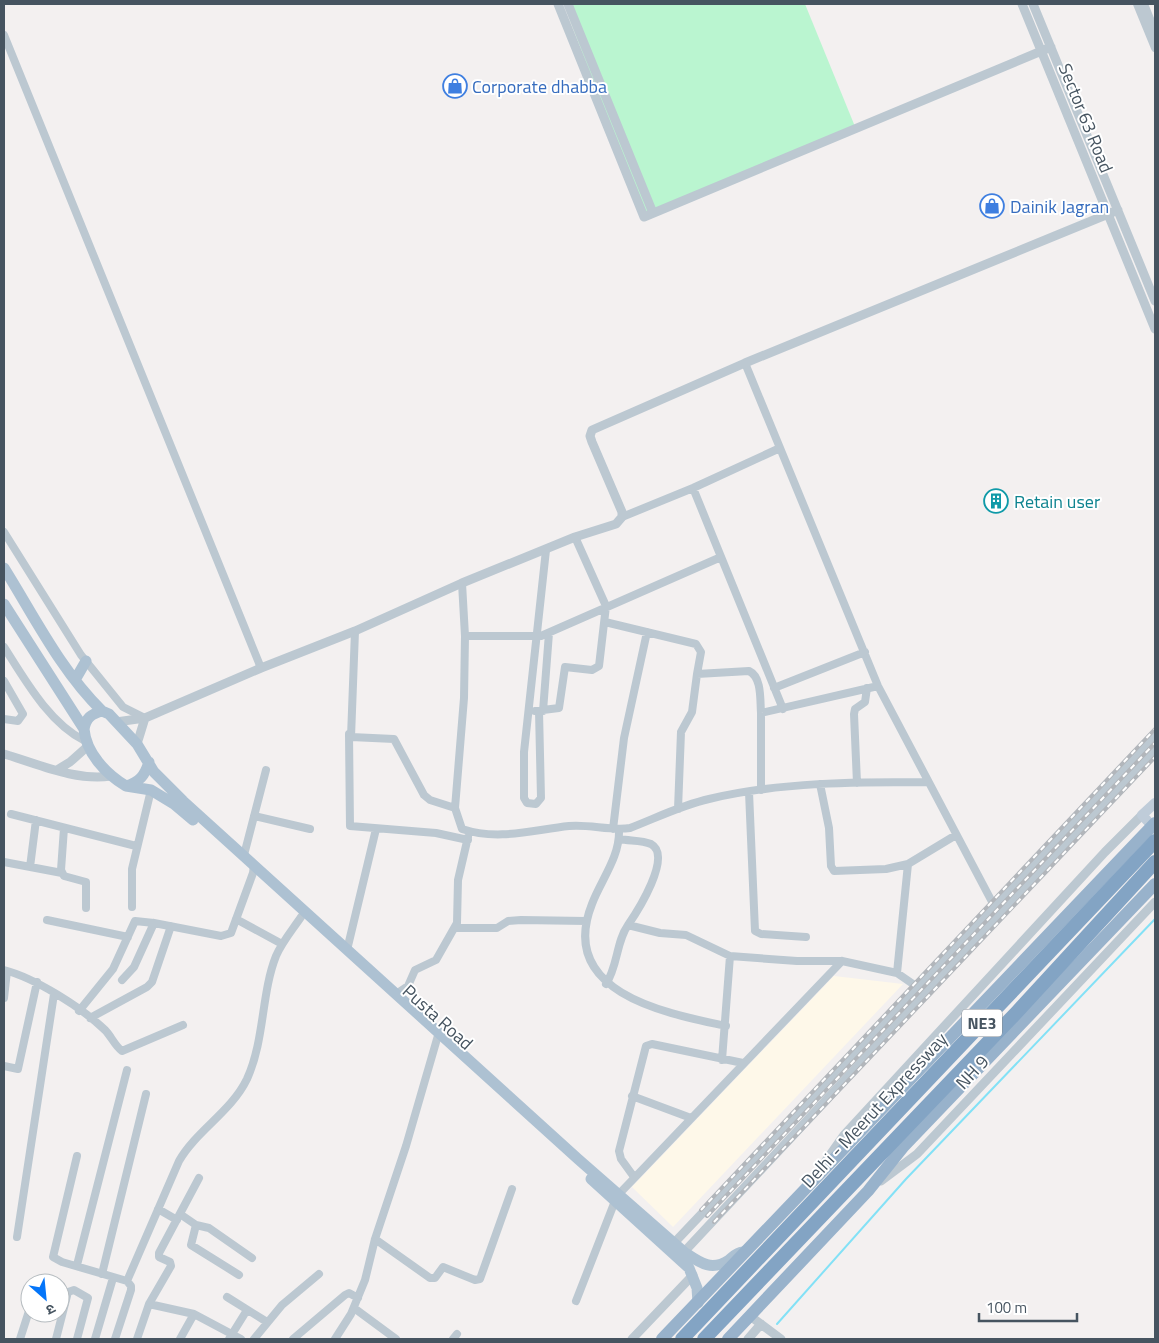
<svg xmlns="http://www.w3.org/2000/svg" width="1159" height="1343" font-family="'Titillium Web','Noto Sans Devanagari',sans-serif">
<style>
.commercial{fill:#fef8e9}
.green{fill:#baf5d0}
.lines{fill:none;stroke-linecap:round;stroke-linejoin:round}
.stream{stroke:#83e1f6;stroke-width:2}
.minor{stroke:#bcc8d1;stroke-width:8}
.tertiary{stroke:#bcc8d1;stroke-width:9}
.secondary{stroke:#bfccd9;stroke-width:10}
.primary{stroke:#adc1d2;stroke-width:11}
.trunk{stroke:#98b2cb;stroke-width:12}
.motorway{stroke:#83a4c4;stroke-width:14}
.rail-casing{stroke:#b2b6bb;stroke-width:4}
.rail{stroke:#fff;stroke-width:2;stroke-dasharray:5.5;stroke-linecap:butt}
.labels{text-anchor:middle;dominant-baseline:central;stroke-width:4;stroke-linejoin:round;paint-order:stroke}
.shield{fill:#fff;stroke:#7e8790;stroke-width:1}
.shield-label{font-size:16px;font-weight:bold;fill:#465460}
.shop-label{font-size:18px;fill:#366cbe;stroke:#fff;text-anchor:start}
.street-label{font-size:18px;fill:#465460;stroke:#fff}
.culture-label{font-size:18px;fill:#0d838f;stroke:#fff;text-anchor:start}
</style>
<rect width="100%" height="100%" fill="#f3f0f0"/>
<path class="commercial" d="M834,976L903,984L673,1227L632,1187Z"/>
<path class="green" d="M564,4H805L856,129L644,217Z"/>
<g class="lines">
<path class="stream" d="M777,1324L906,1179L1155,919"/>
<path class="minor" d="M1137,4L1155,48
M1144,4L1155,31
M4,35L261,668
M745,363L878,686L999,915
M693,488L783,709
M622,517L693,488L780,448
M4,532L81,655L123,707L145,718
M462,583L465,636L464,698L455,808L462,829C498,841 532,830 569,826C590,824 610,831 630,828C656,818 682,805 709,799C780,782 856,782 928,782
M605,622L696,644L701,652L697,674L749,671C762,677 760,700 761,713L878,686
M355,631L351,737L394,739L424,795L430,800L455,808
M465,636H541L721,557
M4,647C25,680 49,723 85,741
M4,681L23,714L18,721L4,719
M774,688L865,652
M535,711L559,708L565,667L592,670L599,666L606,606L575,537
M539,711L541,798L536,804L527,803L524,798V752L546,550
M543,711L549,633
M761,713V790
M349,734L350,826L436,833L468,840
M857,783L854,714L855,709L865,702L867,688
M820,784L829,828L831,866L834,871L886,869L908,864L956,835
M749,792L755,931L761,934L806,937
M678,809L681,732L692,712L697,674
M11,814L136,846
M254,816L310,829
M64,828L61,870L64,876L86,882V908
M613,829L624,738L647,632
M619,830C620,857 601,880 592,904C557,992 664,1013 726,1026
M620,839C629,841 642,840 651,844C673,856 637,912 628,925
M244,855L266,770
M4,862L62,873
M30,867L36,820
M132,907V869L151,790
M236,919L282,944
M47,920L128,937
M455,928H497L508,921L521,920L586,921
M347,950L376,829
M4,970C35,978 81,1007 105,1030C111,1036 115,1046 122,1051L183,1025
M897,973L908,864
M122,980L134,967L154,923
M606,984C618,966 616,942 628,925L660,933L686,935L730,956
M396,994L408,986L415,970L436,960L457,923L458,880L468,837
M4,998L7,971
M79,1011L113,969L135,921L154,923L221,936L231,933L253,873L254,865
M90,1018L147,987L152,982L171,926
M722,1060L730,956L797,961H842L897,973L926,993
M4,1066L18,1069L37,982
M632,1096L691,1118
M77,1156L53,1257L62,1262L127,1281L179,1161C197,1130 231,1112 247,1079C265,1039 261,994 276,956C282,942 293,929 301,917
M634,1177L621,1159L619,1151L646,1046L652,1044L743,1063
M619,1194L842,961
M158,1209L177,1220
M180,1214L196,1225L191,1245L239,1275
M196,1225L209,1228L252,1258
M17,1237L54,994
M375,1239L430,1278H435L443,1267L475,1280L480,1279L512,1189
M77,1265L127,1070
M102,1274L146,1094
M227,1297L267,1322
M576,1301L615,1201
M149,1304L194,1314L241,1339
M354,1308L396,1339
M20,1339L29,1311
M56,1339L68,1292L74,1290L88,1298L77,1339
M95,1339L113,1278
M115,1339L131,1290V1286L127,1281
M137,1339L149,1304L171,1266L170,1262L159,1257V1253L199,1178
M180,1339L194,1314
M229,1339L247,1310
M254,1339L282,1305L319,1274
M293,1339L345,1295L349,1293L358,1298
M335,1339L351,1314L365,1280L375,1239L406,1146L439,1032
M453,1339L457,1334"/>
<path class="tertiary" d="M558,4L644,217L1051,47
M568,4L653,213
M1022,4L1155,329
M1033,4L1155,301
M116,722L145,718L261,668L355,631L462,583L575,537L616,524L622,517V512L592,442L590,436L592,430L745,363L1118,210
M137,744L145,718
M4,754C39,764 73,781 111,776
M57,770L70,762L88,746
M825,1162L844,1135L1105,852L1142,815
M881,1181L917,1154L1155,902
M674,1243L1155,735
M684,1252L1155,748
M750,1316L781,1339
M632,1339L693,1275
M748,1339L761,1324"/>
<path class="secondary" d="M1155,803L1142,815L1155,829"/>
<path class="primary" d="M4,568C34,616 61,671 102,711
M4,604L84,729C86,753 106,774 126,786C140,782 145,775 149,762
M75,680L86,661
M84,729C86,718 91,714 102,711L109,714L137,744L154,772L183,801L578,1159L684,1252C699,1262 711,1272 729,1260C734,1256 736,1253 743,1252
M126,786L151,790L174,804L193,820
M591,1179L689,1268L697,1288L698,1303"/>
<path class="trunk" d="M662,1339L1155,823
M728,1339L868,1191L904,1146L1155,884"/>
<path class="motorway" d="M682,1339L1155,841
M704,1339L1017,1012L1155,862"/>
<g class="rail-casing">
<path id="rail" d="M701,1210L1155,729
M707,1216L1155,743
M714,1222L1155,757"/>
</g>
<use href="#rail" class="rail"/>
</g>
<defs>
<g id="shop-ring" transform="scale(1.25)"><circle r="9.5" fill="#fff" stroke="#3f7fe0" stroke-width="1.5"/><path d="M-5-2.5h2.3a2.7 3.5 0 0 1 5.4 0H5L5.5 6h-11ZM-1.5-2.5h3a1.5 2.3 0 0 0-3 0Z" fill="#3f7fe0"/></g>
<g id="building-ring" transform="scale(1.25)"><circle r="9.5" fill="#fff" stroke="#0f9aa8" stroke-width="1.5"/><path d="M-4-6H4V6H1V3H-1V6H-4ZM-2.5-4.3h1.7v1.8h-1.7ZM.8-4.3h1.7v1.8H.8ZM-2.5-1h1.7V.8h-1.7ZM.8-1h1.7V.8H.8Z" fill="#0f9aa8"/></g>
</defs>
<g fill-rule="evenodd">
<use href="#shop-ring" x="455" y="86"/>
<use href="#shop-ring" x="992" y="206"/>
<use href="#building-ring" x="996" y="501"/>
</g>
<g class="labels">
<rect class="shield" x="962" y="1009.5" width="40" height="27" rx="4"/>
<g class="shield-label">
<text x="982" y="1023">NE3</text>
</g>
<g class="shop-label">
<text x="472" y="86">Corporate dhabba</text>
<text x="1010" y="206">Dainik Jagran</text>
</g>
<g class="street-label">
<text transform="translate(1086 118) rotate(68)">Sector 63 Road</text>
<text transform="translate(438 1017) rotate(42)">Pusta Road</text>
<text transform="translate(972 1072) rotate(-47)">NH 9</text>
<text transform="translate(874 1110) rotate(-47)">Delhi - Meerut Expressway</text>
</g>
<g class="culture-label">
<text x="1014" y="501">Retain user</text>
</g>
</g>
<rect width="1159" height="1343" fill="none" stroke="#465460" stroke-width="10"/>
<g transform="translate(45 1298) rotate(153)"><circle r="24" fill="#ffffff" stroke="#b5bbbf"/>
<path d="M0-4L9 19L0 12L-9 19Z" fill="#0475f9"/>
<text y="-8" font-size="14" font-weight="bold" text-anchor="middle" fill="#465460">उ</text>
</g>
<path d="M979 1313v8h98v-8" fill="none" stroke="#465460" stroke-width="2.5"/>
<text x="986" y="1313" font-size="15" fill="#465460" stroke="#ffffff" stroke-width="4" paint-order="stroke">100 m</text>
</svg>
